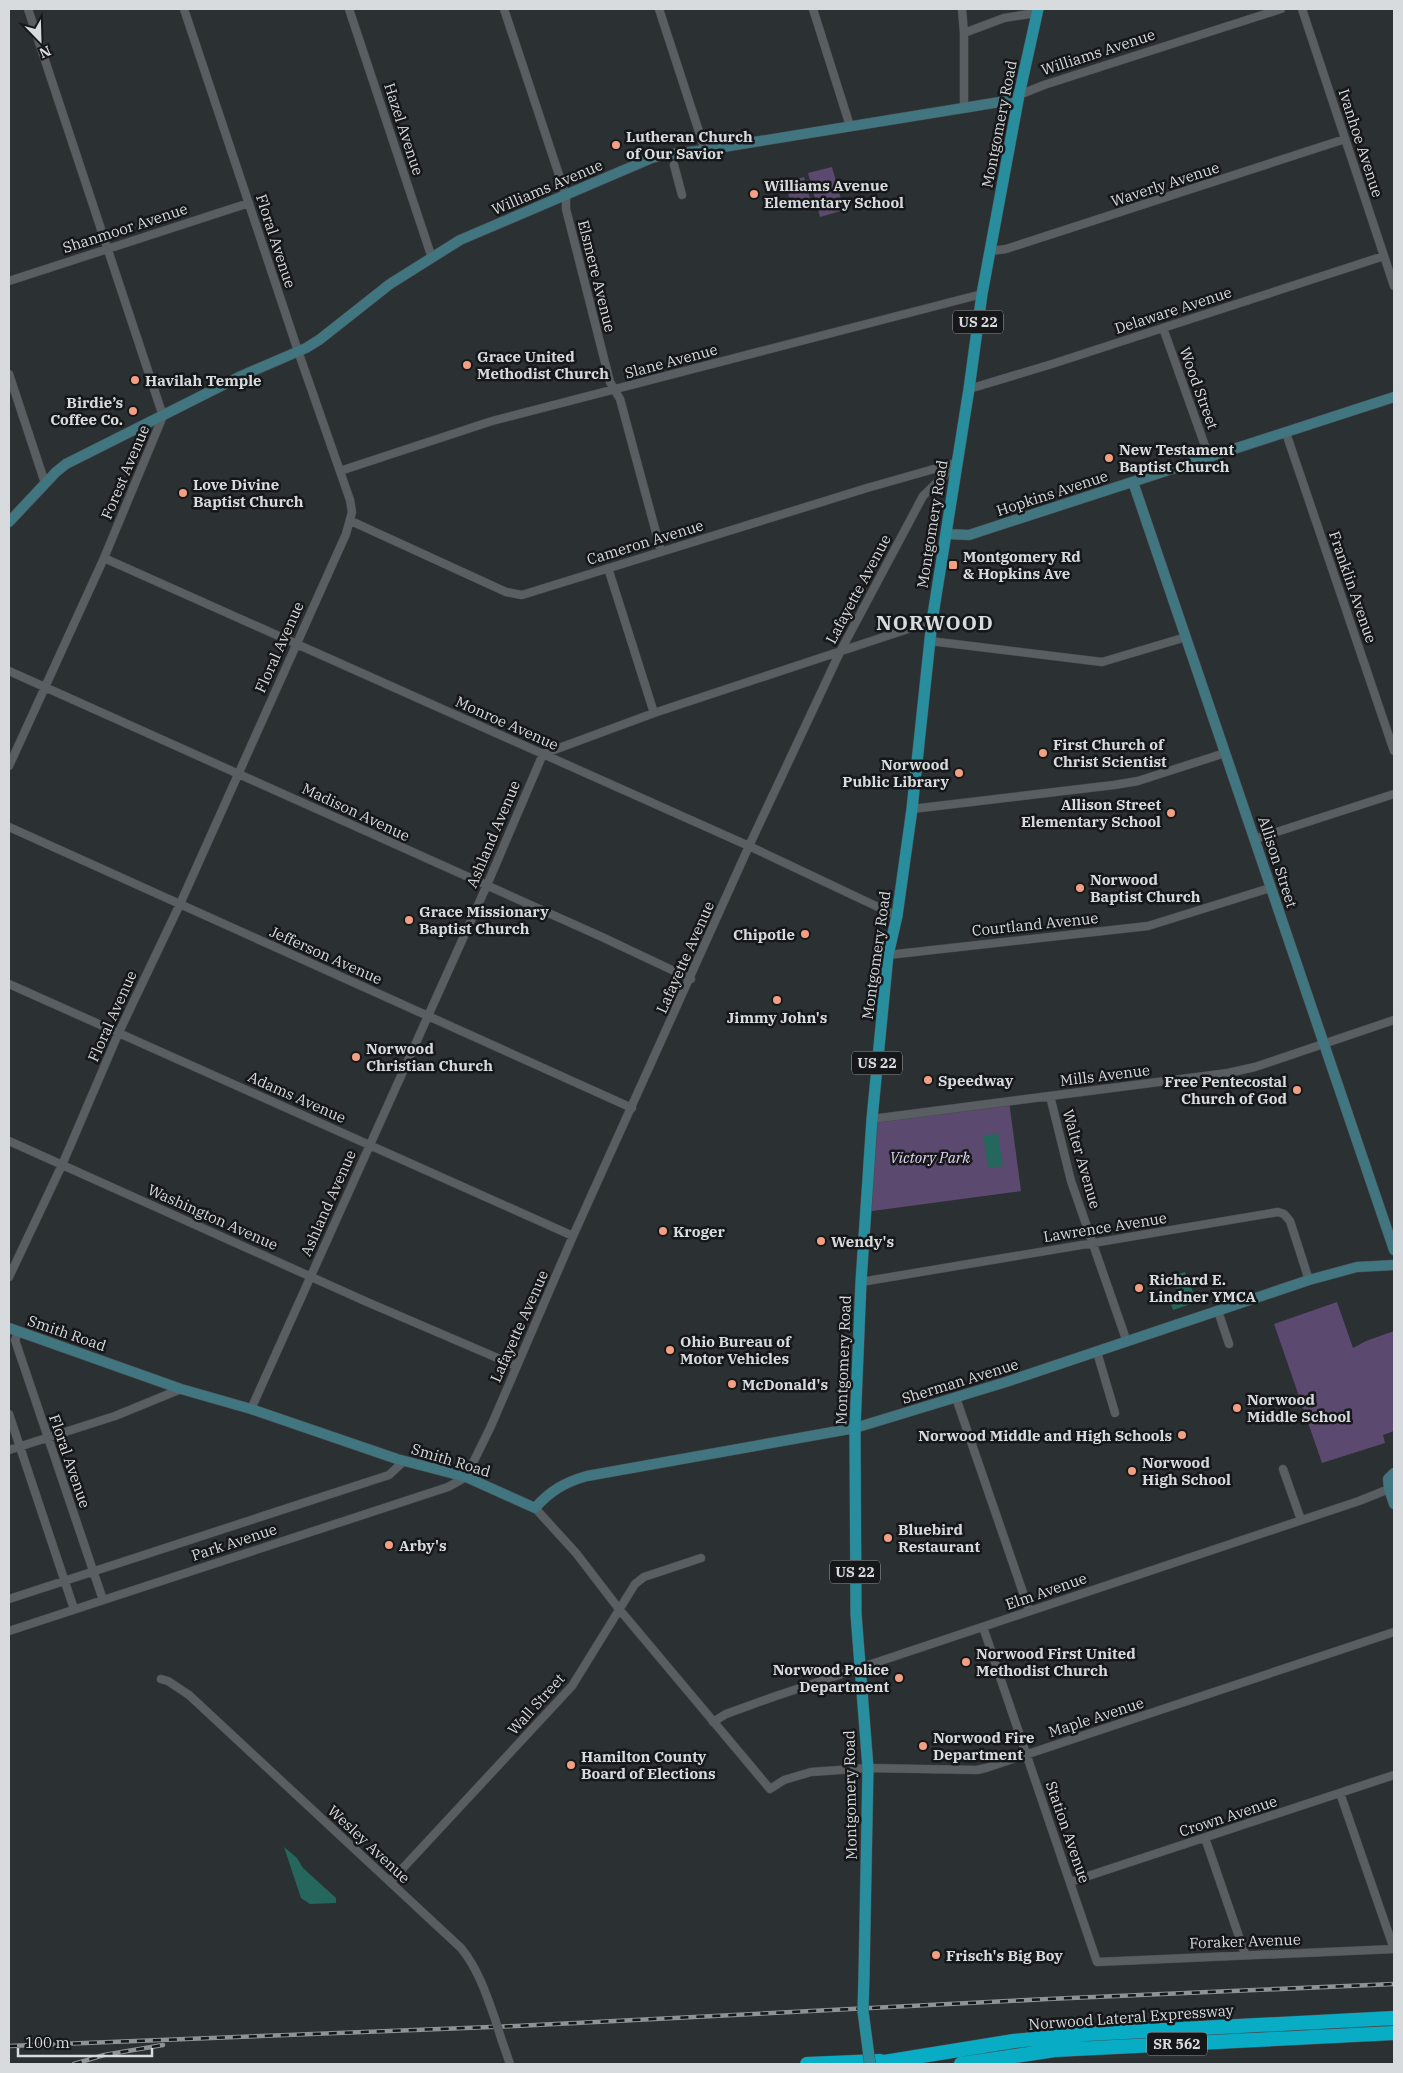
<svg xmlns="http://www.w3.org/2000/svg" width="1403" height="2073" font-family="'IBM Plex Serif',serif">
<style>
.green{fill:#5b496f}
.water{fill:#25665d}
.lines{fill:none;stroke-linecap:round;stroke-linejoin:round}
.street-casing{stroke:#474b4e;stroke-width:9}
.secondary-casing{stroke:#474b4e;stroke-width:11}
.primary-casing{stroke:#474b4e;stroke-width:12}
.highway-casing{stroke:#474b4e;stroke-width:15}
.street{stroke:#595e62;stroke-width:8}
.secondary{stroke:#417580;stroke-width:10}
.primary{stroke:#288d9d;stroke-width:11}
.highway{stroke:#08acc5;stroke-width:14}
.rail-casing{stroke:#8f9396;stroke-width:4.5}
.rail{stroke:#151719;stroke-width:2.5;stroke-dasharray:8;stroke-linecap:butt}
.street-bridge-casing{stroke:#474b4e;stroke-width:9;stroke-linecap:butt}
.primary-bridge-casing{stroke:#474b4e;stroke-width:12;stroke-linecap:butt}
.street-bridge{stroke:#595e62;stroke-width:8}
.primary-bridge{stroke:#288d9d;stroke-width:11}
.poi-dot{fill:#f39f84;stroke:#151719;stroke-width:2}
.labels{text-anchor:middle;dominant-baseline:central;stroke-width:5;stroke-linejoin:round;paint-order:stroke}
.shield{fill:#151719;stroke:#9ea0a3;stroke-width:1}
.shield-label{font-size:14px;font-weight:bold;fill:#d8dbde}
.street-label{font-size:15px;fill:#d8dbde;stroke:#151719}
.poi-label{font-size:15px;font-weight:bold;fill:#d8dbde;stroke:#151719;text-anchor:start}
.park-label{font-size:15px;font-style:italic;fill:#e1d3f3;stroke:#151719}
.district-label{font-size:20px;font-weight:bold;letter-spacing:1px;fill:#d8dbde;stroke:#151719}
</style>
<rect width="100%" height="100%" fill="#2b3033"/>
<path class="green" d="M832,167L844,210L820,217L808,173Z
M804,177L811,202L792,208L785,182Z
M1009,1101L1021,1191L865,1212L872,1119Z
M1337,1302L1353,1348L1366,1341L1394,1331V1431L1383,1435L1385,1443L1322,1463L1274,1324Z"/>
<path class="water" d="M998,1134L1003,1166L988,1168L983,1135Z
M1185,1272L1197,1302L1173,1310L1169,1298L1178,1294L1173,1276Z
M284,1847L297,1858L303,1868L336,1898V1903L310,1904L301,1898Z"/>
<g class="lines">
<g class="street-casing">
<path id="street" d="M349,9L432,258
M504,9L566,196V209L610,382L620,399L661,551
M659,9L705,150
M813,9L850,126
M962,9L964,33V108
M1302,9L1394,286
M964,33L1004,18L1036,13
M1019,95L1044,85L1281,9
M674,165L682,195
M991,251L1006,249L1345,139
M9,281L249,203
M1163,328L1209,457
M9,374L45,483
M969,389L1052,364L1384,256
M1286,433L1394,751
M340,471L492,421L982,294
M351,521L506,592L522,595L867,488L955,463
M104,558L749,846L897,916
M608,568L654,713
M930,641L1102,662L1186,637
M9,671L602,937L691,979
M9,766L104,558L163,416L28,9
M912,809L1114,785L1138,781L1225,753
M9,827L632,1108
M1255,839L1394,794
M888,955L1148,926L1270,888
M9,984L573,1236
M1050,1096L1071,1181L1127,1342
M872,1119L1228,1073L1255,1067L1394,1020
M9,1141L367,1302L516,1366
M9,1277L62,1165L119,1032L180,904L346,534L352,512L350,500L298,351L184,9
M861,1282L1278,1212L1284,1214L1290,1221L1309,1280
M1218,1311L1229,1344
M19,1331L15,1340L103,1600
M1097,1352L1115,1413
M956,1398L1029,1610
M251,1409L487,885L543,754L654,713L932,621
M9,1414L74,1609
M9,1450L115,1416L181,1389
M1283,1469L1301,1520
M535,1508L576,1553L619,1609L770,1789L784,1780L811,1772L868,1768L977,1770L986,1768L1394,1632
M9,1599L389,1475L404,1461
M983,1627L1097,1962L1394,1949
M9,1631L448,1487L466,1477L491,1426L573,1236L749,846L840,652L923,496L957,463
M161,1679L168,1681L189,1695L461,1948C478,1969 486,1993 495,2019
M713,1722L726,1714L776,1696L1359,1501L1389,1489
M1340,1793L1394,1949
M1205,1838L1245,1954
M390,1882L572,1686L635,1584L644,1577L701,1558
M1070,1882L1394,1775
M502,2041L510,2064"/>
</g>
<g class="secondary-casing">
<path id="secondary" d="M1133,482L1394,1250
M9,522L56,472L66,464L241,376L306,348L319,340L390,284L460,240L652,158L664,155L705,150L1006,101L1019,95
M946,534L969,535L1394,397
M9,1328L181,1389L251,1409L397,1459L466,1477L535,1508C550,1491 565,1482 587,1476L855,1428L1006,1382L1309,1280L1357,1267L1394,1265
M1394,1473L1388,1479L1389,1489L1394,1504"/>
</g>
<g class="primary-casing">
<path id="primary" d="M864,1976L868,1768L856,1614L855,1428L861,1282L872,1119L888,955L897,916L912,809L932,621L969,389L982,294L1019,95L1038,9"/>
</g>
<g class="highway-casing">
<path id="highway" d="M807,2064L880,2061
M872,2064L1014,2041L1086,2034L1394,2018
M961,2064L1055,2050L1394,2033"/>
</g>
<use href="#street" class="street"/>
<use href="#secondary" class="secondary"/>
<use href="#primary" class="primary"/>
<use href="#highway" class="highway"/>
<g class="rail-casing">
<path id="rail" d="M9,2046L516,2026L1048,1999L1394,1984
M74,2064L104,2055L163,2045"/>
</g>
<use href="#rail" class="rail"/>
<g class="street-bridge-casing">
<path id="street-bridge" d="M495,2019L502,2041"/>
</g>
<g class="primary-bridge-casing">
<path id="primary-bridge" d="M864,1976L863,2011L870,2064"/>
</g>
<use href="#street-bridge" class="street-bridge"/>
<use href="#primary-bridge" class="primary-bridge"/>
</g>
<g class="poi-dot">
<circle cx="616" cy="145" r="5"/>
<circle cx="754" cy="194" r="5"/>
<circle cx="467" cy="365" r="5"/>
<circle cx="135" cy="380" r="5"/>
<circle cx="133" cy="411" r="5"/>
<circle cx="1109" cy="458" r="5"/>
<circle cx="183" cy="493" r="5"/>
<rect x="948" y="560" width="10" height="10" rx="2.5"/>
<circle cx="1043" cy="753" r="5"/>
<circle cx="959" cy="773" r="5"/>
<circle cx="1171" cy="813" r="5"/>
<circle cx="1080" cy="888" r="5"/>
<circle cx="409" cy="920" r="5"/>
<circle cx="805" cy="934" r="5"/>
<circle cx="777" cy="1000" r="5"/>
<circle cx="356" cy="1057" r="5"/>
<circle cx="928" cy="1080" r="5"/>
<circle cx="1297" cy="1090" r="5"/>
<circle cx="663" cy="1231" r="5"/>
<circle cx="821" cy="1241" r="5"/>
<circle cx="1139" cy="1288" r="5"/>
<circle cx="670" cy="1350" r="5"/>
<circle cx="732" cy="1384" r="5"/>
<circle cx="1237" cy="1408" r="5"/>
<circle cx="1182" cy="1435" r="5"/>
<circle cx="1132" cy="1471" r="5"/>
<circle cx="888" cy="1538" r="5"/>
<circle cx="389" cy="1545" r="5"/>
<circle cx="966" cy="1662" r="5"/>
<circle cx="899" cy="1678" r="5"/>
<circle cx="923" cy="1746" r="5"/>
<circle cx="571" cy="1765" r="5"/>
<circle cx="936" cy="1955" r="5"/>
</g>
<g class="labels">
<g class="shield">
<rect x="953" y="310.5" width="50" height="23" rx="4"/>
<rect x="852" y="1051.5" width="50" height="23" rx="4"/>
<rect x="830" y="1560.5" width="50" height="23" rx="4"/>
<rect x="1147" y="2032.5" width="60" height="23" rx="4"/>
</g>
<g class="shield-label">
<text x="978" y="322">US 22</text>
<text x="877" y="1063">US 22</text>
<text x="855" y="1572">US 22</text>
<text x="1177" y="2044">SR 562</text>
</g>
<g class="street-label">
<text transform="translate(1098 52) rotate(-18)">Williams Avenue</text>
<text transform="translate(999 124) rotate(-79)">Montgomery Road</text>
<text transform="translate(404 129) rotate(72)">Hazel Avenue</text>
<text transform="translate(1361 143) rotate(72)">Ivanhoe Avenue</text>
<text transform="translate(1165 184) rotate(-18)">Waverly Avenue</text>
<text transform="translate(547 187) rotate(-23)">Williams Avenue</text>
<text transform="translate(125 228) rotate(-18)">Shanmoor Avenue</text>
<text transform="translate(276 241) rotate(72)">Floral Avenue</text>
<text transform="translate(597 276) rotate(76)">Elsmere Avenue</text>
<text transform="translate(1173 310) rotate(-18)">Delaware Avenue</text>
<text transform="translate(671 361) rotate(-15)">Slane Avenue</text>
<text transform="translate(1199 388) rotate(70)">Wood Street</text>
<text transform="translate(125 472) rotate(-67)">Forest Avenue</text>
<text transform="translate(1052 493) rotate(-18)">Hopkins Avenue</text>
<text transform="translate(932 524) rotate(-81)">Montgomery Road</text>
<text transform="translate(645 542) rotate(-17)">Cameron Avenue</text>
<text transform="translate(1353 587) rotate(71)">Franklin Avenue</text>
<text transform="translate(858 589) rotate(-62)">Lafayette Avenue</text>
<text transform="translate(279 647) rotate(-66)">Floral Avenue</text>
<text transform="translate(507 723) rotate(24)">Monroe Avenue</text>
<text transform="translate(356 812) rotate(25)">Madison Avenue</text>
<text transform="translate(493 834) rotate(-67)">Ashland Avenue</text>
<text transform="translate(1278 862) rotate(72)">Allison Street</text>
<text transform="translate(1035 924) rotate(-6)">Courtland Avenue</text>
<text transform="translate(326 955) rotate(24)">Jefferson Avenue</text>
<text transform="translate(876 955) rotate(-82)">Montgomery Road</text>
<text transform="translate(685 957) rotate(-66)">Lafayette Avenue</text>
<text transform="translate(112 1016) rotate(-66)">Floral Avenue</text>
<text transform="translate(1105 1075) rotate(-7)">Mills Avenue</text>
<text transform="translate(297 1097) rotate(24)">Adams Avenue</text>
<text transform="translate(1082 1159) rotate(74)">Walter Avenue</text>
<text transform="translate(328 1203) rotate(-66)">Ashland Avenue</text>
<text transform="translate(213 1217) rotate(24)">Washington Avenue</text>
<text transform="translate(1105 1227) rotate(-9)">Lawrence Avenue</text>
<text transform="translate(519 1326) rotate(-66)">Lafayette Avenue</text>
<text transform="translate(67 1333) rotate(19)">Smith Road</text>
<text transform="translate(843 1360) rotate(-88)">Montgomery Road</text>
<text transform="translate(960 1381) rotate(-17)">Sherman Avenue</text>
<text transform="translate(451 1460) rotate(17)">Smith Road</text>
<text transform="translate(70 1461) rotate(71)">Floral Avenue</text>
<text transform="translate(234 1542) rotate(-18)">Park Avenue</text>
<text transform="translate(1046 1591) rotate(-19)">Elm Avenue</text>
<text transform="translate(536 1704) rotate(-48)">Wall Street</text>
<text transform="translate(1096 1717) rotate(-18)">Maple Avenue</text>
<text transform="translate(850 1795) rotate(-91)">Montgomery Road</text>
<text transform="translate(1228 1816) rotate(-18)">Crown Avenue</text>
<text transform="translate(1068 1832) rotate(71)">Station Avenue</text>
<text transform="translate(369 1844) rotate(43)">Wesley Avenue</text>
<text transform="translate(1245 1941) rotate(-2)">Foraker Avenue</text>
<text transform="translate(1131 2017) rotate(-4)">Norwood Lateral Expressway</text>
</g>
<g class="poi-label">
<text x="626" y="136">Lutheran Church<tspan x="626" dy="17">of Our Savior</tspan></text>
<text x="764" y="185">Williams Avenue<tspan x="764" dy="17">Elementary School</tspan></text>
<text x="477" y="356">Grace United<tspan x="477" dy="17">Methodist Church</tspan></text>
<text x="145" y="380">Havilah Temple</text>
<text x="123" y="402" text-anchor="end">Birdie’s<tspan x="123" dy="17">Coffee Co.</tspan></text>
<text x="1119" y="449">New Testament<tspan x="1119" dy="17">Baptist Church</tspan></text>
<text x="193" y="484">Love Divine<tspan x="193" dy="17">Baptist Church</tspan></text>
<text x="963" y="556">Montgomery Rd<tspan x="963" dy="17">&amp; Hopkins Ave</tspan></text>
<text x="1053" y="744">First Church of<tspan x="1053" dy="17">Christ Scientist</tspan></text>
<text x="949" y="764" text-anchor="end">Norwood<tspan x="949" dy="17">Public Library</tspan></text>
<text x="1161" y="804" text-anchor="end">Allison Street<tspan x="1161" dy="17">Elementary School</tspan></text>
<text x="1090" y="879">Norwood<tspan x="1090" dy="17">Baptist Church</tspan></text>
<text x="419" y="911">Grace Missionary<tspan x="419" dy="17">Baptist Church</tspan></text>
<text x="795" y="934" text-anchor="end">Chipotle</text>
<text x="777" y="1017" text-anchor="middle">Jimmy John's</text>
<text x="366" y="1048">Norwood<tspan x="366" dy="17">Christian Church</tspan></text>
<text x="938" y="1080">Speedway</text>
<text x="1287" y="1081" text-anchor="end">Free Pentecostal<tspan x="1287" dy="17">Church of God</tspan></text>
<text x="673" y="1231">Kroger</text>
<text x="831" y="1241">Wendy's</text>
<text x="1149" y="1279">Richard E.<tspan x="1149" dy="17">Lindner YMCA</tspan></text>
<text x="680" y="1341">Ohio Bureau of<tspan x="680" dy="17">Motor Vehicles</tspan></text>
<text x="742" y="1384">McDonald's</text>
<text x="1247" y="1399">Norwood<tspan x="1247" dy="17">Middle School</tspan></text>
<text x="1172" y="1435" text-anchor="end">Norwood Middle and High Schools</text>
<text x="1142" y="1462">Norwood<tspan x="1142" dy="17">High School</tspan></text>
<text x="898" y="1529">Bluebird<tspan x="898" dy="17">Restaurant</tspan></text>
<text x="399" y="1545">Arby's</text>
<text x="976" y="1653">Norwood First United<tspan x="976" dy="17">Methodist Church</tspan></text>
<text x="889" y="1669" text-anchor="end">Norwood Police<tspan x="889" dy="17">Department</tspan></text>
<text x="933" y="1737">Norwood Fire<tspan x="933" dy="17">Department</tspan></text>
<text x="581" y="1756">Hamilton County<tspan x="581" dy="17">Board of Elections</tspan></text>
<text x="946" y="1955">Frisch's Big Boy</text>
</g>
<g class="park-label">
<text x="930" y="1157">Victory Park</text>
</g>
<g class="district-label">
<text x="935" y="622">NORWOOD</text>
</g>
</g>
<rect width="1403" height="2073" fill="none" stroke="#d8dbde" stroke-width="20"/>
<g transform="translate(40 40) rotate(157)" stroke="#151719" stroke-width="4" paint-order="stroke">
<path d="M0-4L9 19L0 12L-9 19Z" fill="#d8dbde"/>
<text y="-8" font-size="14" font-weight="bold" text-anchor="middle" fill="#d8dbde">N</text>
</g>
<path d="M18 2048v8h134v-8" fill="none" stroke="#d8dbde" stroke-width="2.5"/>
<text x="25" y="2048" font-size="15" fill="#d8dbde" stroke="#151719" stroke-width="4" paint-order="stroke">100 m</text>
</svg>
